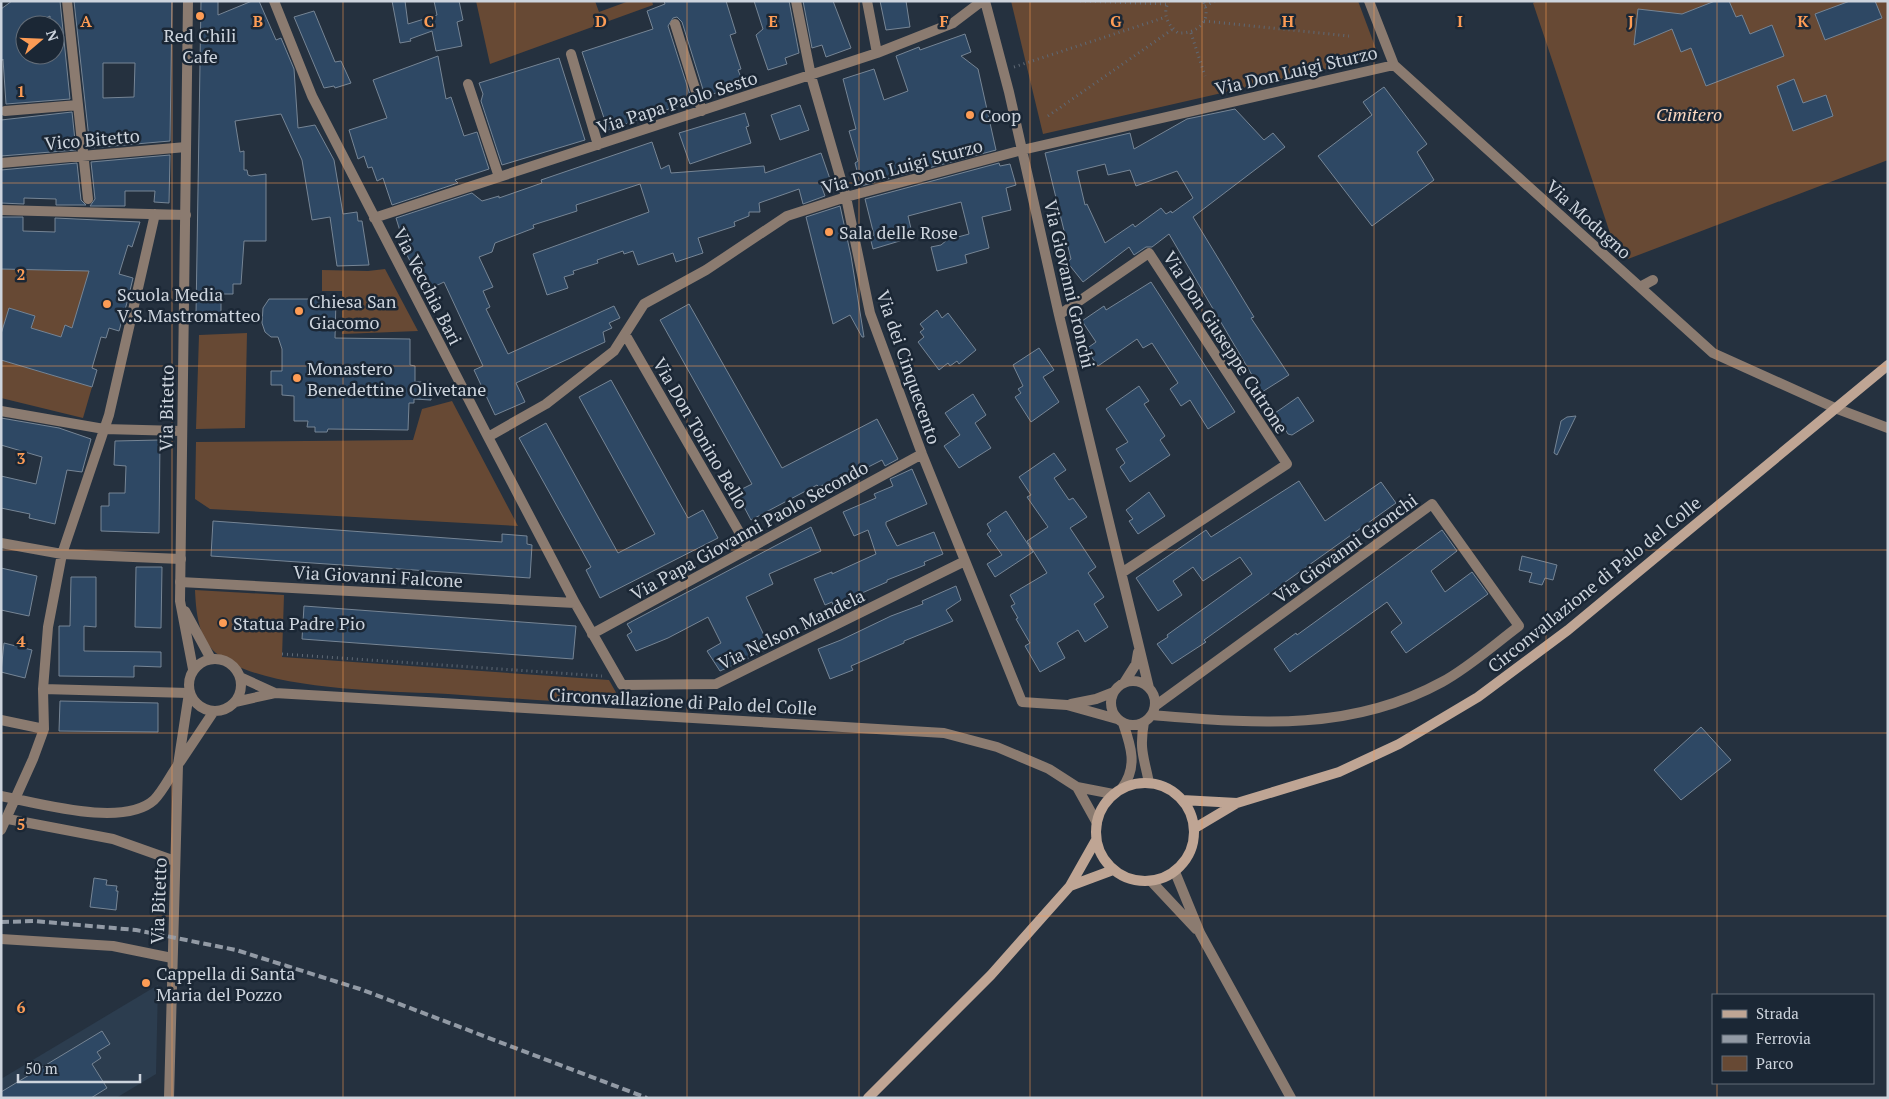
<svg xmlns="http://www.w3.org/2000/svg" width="1889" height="1099" font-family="'PT Serif',serif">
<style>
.built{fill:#2c3d4f}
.green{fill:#674934}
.building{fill:#2e4864;stroke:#768595;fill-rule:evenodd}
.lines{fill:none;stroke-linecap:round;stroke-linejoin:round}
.path{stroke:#5f6975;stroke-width:3;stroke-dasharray:1 4;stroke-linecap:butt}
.minor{stroke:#8b7b70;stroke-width:10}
.tertiary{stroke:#8b7b70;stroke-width:10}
.secondary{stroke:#bfa594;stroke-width:10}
.rail{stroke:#929aa5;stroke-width:4;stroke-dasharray:8 4;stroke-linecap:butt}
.grid{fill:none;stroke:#fd9c55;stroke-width:1;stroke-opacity:0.55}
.poi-dot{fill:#fd9c55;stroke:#1b2735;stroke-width:2}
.labels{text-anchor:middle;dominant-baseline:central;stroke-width:5;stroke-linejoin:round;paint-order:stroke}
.poi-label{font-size:18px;fill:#cdd4dd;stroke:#1b2735;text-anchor:start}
.street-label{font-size:18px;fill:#cdd4dd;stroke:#1b2735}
.park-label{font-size:18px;font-style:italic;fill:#fcd8c0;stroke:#1b2735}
.grid-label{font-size:16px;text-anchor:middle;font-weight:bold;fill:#fd9c55;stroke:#1b2735;stroke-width:5;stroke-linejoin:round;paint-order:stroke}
</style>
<rect width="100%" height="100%" fill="#25313f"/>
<path class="built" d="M158,985L156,1074L116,1098H1V1079Z"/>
<path class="green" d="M476,1H595L599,12L629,1H652L653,5L490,64Z
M1011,1H1358L1379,57L1043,134Z
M1537,1H1888V160L1628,259L1617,254L1533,3Z
M107,243L77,329L65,326L61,337L31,328L35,316L9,308L1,334V269L75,271Z
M385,269L418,331L342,334V291H322V270L368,271Z
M247,333L245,428L196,429L199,335Z
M1,360L92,387L83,418L1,398Z
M452,401L518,526L210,509L195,499L196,442L413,440L422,409Z
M195,590L284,595L282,657L609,680L623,705C564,702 506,698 448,694C389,691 259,691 216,653C198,638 196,611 195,590Z"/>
<path class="building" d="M12,1H60L70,99L6,104L3,59L1,62V9ZM50,16V25H55V55H25V47L20,40L25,35V25H33Z
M74,1H172L170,141L90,148ZM103,63H135L134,97L103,98Z
M201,1H218V15L252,1H259L276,40L281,38L294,69L298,128L315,125L334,160L343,214L357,212L358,221H362L369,265L337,266L330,217L312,220L302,160L281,114L235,121L240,152L244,151V170H247L248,175L251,176L266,174V241H244L241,284H233V294H221V314L196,315Z
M392,1H405L408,24L437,15L434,1H459L463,20L457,22L462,46L436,51L432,31L410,39L411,41L400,43Z
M664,1H726L736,33L730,35L741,69L738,70L742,80L739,81L741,86L705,96L682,22L677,17L673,18L668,26L692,101L608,130L582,52L653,29L647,11L665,4Z
M754,1H789L799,53L785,58L787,64L768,70L756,35L763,29Z
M803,1H833L851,48L826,57L822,45L812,48Z
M880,1H906L910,27L886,30Z
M1715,1H1729L1736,17L1742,15L1750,34L1772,25L1784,56L1706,86L1691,48L1681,52L1672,29L1634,45L1638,9L1682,14Z
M1850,1H1875L1882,18L1825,40L1815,14Z
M314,11L335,62L341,61L351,83L335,88L334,86L324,88L294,17Z
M965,34L971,52L961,56L978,69L996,150L861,186L855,163L858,161L849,131L856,129L843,79L874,69L884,100L908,91L896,56L919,47L920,50Z
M438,56L446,99L451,97L464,136L477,132L489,169L455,180L458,183L392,205L383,178L377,181L372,167L368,168L364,156L358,159L349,130L387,118L373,80Z
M559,58L585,140L502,165L481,101L483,94L479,83Z
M1794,79L1803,103L1826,95L1833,116L1793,131L1777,86Z
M1384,87L1427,144L1417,152L1434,180L1372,226L1318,156L1372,115L1363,102Z
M800,105L809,130L780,140L771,115Z
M1235,109L1264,140L1273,133L1285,147L1193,217L1254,317L1251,318L1289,375L1262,392L1169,234L1152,247H1146L1134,255L1129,247L1083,282L1067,262L1071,259L1045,153L1130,133L1134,149L1187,119ZM1105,164L1108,175L1130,170L1136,186L1177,171L1193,198L1172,213L1171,211L1166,214L1161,208L1135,227L1133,224L1105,243L1087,204L1085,205L1077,171Z
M72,112L76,150L1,156V120Z
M745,113L749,126L746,127L751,143L690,164L679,133Z
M652,142L661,169L669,165L671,173L764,166L765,173L821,153L830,179L820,182L825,196L803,204L799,189L759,203L760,212H749V216L734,222L735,226L698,238L703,253L676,262L673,253L638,265L633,251L624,254L623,251L597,260L598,263L573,271L574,274L564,277L568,288L547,295L533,254L649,212L640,184L576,205L577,211L533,225L534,228L495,243L492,252L479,257L493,287L483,291L490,307L486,309L508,354L614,306L620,318L609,323L612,328L603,332L605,342L516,383L525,402L495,415L474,370L483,366L444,282L425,291L402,245L404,244L396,218L472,193L482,201L499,196V198L542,183L541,180Z
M170,155L169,203L154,202L155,191H125V206H90L95,199L91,162Z
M77,163L81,200L86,205H56V199L24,198V204L1,203V170Z
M999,163L1000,166L1010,164L1016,185L1006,188L1011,210L982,217L989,248L965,255L967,263L937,271L931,247L941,245L947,240L969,234L961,202L908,216L913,237L873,249L870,237L874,235L865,199Z
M840,206L851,256L864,337H862L850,315L833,324L806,217Z
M1,217H23V231L55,232V218L140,222L132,247L128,245L119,274L133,278L128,299L119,331L109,328L106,338L101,337L92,368L97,370L92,387L1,360V334L9,308L35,316L31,328L61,337L65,325L72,328L89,271L1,269Z
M1151,282L1235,412L1208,429L1190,400L1181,406L1174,395L1170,389L1178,383L1152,343L1143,348L1137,339L1098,366L1086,349L1096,342L1082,321L1104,306L1106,310Z
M269,299H336L335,338L410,339V365L415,366V382H431V400L414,399V403H409L408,430L328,429L327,432H315V427H307L308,421H294V396L282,395V385H271V371H282V349L278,337H271L265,332L262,323L263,308Z
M689,304L782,468L877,419L898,459L885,466L882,460L825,489L823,485L819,487L817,485L751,520L736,492L752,484L660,320Z
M937,310L942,318L948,313L976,350L959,364L957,361L950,366L948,363L939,370L918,342L924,337L920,332L924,329L920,324Z
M1039,348L1054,370L1043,377L1059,402L1031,422L1015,397L1021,393L1018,389L1023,386L1013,365Z
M611,380L688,518L703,510L718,538L600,598L586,570L591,567L519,438L546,423L618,553L655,534L579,397Z
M1139,386L1149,401L1144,404L1165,436L1160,440L1170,455L1130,482L1120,467L1125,463L1116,449L1128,442L1106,409Z
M973,394L986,415L975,423L991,448L959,468L944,446L960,435L945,413Z
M1298,397L1314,421L1292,435L1288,434L1275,413Z
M1576,416L1557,455L1554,453L1561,421L1567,417Z
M1,418L59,428L91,439L82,472L67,470L55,524L29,518L30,514L1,508V476L36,484L42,457L1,445Z
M160,440L159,533L101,531V506H109V493H125L126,466L114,465L115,441Z
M1054,453L1066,470L1054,478L1069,500L1073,498L1087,517L1070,528L1096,567L1088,573L1104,597L1094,604L1108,627L1085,642L1078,630L1057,643L1065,658L1040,672L1025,646L1030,643L1016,619L1018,618L1011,606L1015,604L1010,595L1047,573L1027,541L1048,527L1027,497L1031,495L1019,477Z
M912,469L927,504L886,522V525L897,546L934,532L943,554L924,562L925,565L887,580V582L846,600L847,603L834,608L832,602L825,605L814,579L832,572V574L876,554L868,530L854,536L843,512L876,498L874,494L893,486L890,479Z
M1299,481L1325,521L1381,482L1396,503L1204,640L1206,642L1172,664L1157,644L1168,637L1167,635L1252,574L1240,557L1203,581L1193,567L1173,581L1182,595L1158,611L1136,578L1206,530L1211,537Z
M1149,492L1165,516L1138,534L1129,521L1133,519L1126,510Z
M1006,511L1033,552L995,577L987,564L1002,555L987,534L991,531L987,524Z
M213,521L502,542V534L527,536V544L532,545L530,578L211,556Z
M811,527L821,551L769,574L773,584L746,597L770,648L720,671L707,651L721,643L708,617L668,638L636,651L627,635L632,632L627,624Z
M1442,530L1457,551L1431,571L1445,592L1472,572L1488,594L1406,653L1391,632L1402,623L1387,602L1290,672L1274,649L1296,633L1297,635Z
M1522,556L1557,565L1553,580L1545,578L1542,585L1529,582L1532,573L1519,570Z
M136,567H162L161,628L135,627Z
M1,568L37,576L29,616L1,610Z
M71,577H96V627L84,626V651L161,652V667L134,666V677L59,676V626H70Z
M956,586L961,600L946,610L953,621L904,641V643L851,666L853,670L830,679L818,649L841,640L891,616L923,604L922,601Z
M304,606L576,626L573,659L302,639Z
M4,643L32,650L25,678L1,672Z
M60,701L158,703V732L59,731Z
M1701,727L1731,760L1681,800L1654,770Z
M94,878L107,880L106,885L117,886L116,891H118L116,910L90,907Z
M102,1031L110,1044L97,1052L101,1058L92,1064L107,1088L91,1098H1V1092Z"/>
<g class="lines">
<path class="path" d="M1080,1L1167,4
M1169,1C1162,14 1167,24 1178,33C1197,34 1213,21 1203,1
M1205,6L1215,1
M1204,21L1349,36
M1191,33L1205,76
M1014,67L1166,17
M1048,116L1173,29
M282,654L602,676"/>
<path class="minor" d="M67,1L88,199
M274,1L312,96L488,437L575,603L622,685L716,684L965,561
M796,1L811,76L846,197L870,313L922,454L1022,702L1067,705L1117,719
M867,1L877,53
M985,1L1009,92L1059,315L1149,688
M1369,1L1394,65L1713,353L1835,408L1888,428
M675,24L702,111
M571,54L598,145
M468,84L499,177
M5,111L78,105
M1,163L186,147
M1,210L186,215
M374,218L877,53L953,23L982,1
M1640,287L1653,280
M1059,315L1149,253L1287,464L1123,572
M625,334L749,549
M1,411L104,429L181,431
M488,437L546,404L614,351L644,304L706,270L787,216L846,197L1022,150L1394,65
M1,543L62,554L181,559
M180,582L575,603
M592,634L922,454
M1111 703a22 22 0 1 1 44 0a22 22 0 1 1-44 0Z
M1124,683L1136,664L1138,652
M43,689L189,693
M1071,704L1096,699L1114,692
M1152,715C1253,723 1349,733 1442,682C1468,668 1495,644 1519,626L1432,504L1155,706
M1,720L44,729
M1144,722C1139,750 1144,757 1149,783
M1122,788C1138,767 1131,746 1123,723
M1,796C39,803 123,828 154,800C163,791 170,776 178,765
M8,819L113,839L175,861
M1,830L33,759L44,729L43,689L48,627L62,554L109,415L155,214
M1,939L113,946L172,958"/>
<path class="tertiary" d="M188,1L180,601L193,669
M185,611L211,659
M189 685a26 26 0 1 1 52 0a26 26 0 1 1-52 0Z
M240,677L275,693
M235,702L275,693L944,733L997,747L1049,769L1077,787L1113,794
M180,762L214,711
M1077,787L1097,823
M1175,872L1200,933L1291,1098
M1151,881L1196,929
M169,1098L178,765L189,693"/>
<path class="secondary" d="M1096 832a49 49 0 1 1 98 0a49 49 0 1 1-98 0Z
M1182,800L1237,803
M1195,828L1237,803L1339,772L1399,744L1478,697L1568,630L1888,365
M1070,886L1113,870
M868,1098L991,975L1070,886L1096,840"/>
<path class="rail" d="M1,922L34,921L136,930L236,950L360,989L647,1098"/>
</g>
<path class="grid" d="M172,1V1098M343,1V1098M515,1V1098M687,1V1098M859,1V1098M1030,1V1098M1202,1V1098M1374,1V1098M1546,1V1098M1717,1V995M1,183H1888M1,366H1888M1,550H1888M1,733H1888M1,916H1888M1717,1083V1098"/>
<g class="poi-dot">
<circle cx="200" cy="16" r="5"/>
<circle cx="970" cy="115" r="5"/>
<circle cx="829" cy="232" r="5"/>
<circle cx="107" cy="304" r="5"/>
<circle cx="299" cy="311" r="5"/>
<circle cx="297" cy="378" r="5"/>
<circle cx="223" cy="623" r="5"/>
<circle cx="146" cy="983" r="5"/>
</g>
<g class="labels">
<g class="poi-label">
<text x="200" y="35" text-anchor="middle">Red Chili<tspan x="200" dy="21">Cafe</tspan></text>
<text x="980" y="115">Coop</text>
<text x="839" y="232">Sala delle Rose</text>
<text x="117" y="294">Scuola Media<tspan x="117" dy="21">V.S.Mastromatteo</tspan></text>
<text x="309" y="301">Chiesa San<tspan x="309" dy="21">Giacomo</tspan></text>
<text x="307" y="368">Monastero<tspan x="307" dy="21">Benedettine Olivetane</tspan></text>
<text x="233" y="623">Statua Padre Pio</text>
<text x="156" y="973">Cappella di Santa<tspan x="156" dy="21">Maria del Pozzo</tspan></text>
</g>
<g class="street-label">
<text transform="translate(1296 70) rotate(-13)">Via Don Luigi Sturzo</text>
<text transform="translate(677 102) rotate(-18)">Via Papa Paolo Sesto</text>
<text transform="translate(92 139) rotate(-5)">Vico Bitetto</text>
<text transform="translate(902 166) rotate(-15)">Via Don Luigi Sturzo</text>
<text transform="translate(1589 219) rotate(42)">Via Modugno</text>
<text transform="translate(1070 284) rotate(77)">Via Giovanni Gronchi</text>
<text transform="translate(428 286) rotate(63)">Via Vecchia Bari</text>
<text transform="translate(1226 342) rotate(57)">Via Don Giuseppe Cutrone</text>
<text transform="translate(909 367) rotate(71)">Via dei Cinquecento</text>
<text transform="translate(166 408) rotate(-89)">Via Bitetto</text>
<text transform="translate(701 433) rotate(60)">Via Don Tonino Bello</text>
<text transform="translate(749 530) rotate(-29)">Via Papa Giovanni Paolo Secondo</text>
<text transform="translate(1345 548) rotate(-36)">Via Giovanni Gronchi</text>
<text transform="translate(378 576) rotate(3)">Via Giovanni Falcone</text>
<text transform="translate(1594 584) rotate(-39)">Circonvallazione di Palo del Colle</text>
<text transform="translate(791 629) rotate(-26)">Via Nelson Mandela</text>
<text transform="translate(683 701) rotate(3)">Circonvallazione di Palo del Colle</text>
<text transform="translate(158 901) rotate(-88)">Via Bitetto</text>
</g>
<g class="park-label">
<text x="1689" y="114">Cimitero</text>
</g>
</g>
<g class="grid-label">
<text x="86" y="27">A</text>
<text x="258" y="27">B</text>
<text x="429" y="27">C</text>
<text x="601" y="27">D</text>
<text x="773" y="27">E</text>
<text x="944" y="27">F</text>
<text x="1116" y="27">G</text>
<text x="1288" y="27">H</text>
<text x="1460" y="27">I</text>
<text x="1631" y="27">J</text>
<text x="1803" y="27">K</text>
<text x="21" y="97">1</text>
<text x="21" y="280">2</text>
<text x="21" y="464">3</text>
<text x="21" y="647">4</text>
<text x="21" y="830">5</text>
<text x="21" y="1013">6</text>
</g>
<rect width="1889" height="1099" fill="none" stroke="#cdd4dd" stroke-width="5"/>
<rect x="1712" y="994" width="162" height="90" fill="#1b2735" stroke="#626c78"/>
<rect x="1722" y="1010" width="25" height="8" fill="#bfa594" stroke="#626c78"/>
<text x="1756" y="1019" font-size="15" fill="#cdd4dd">Strada</text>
<rect x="1722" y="1035" width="25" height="8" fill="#929aa5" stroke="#626c78"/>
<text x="1756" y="1044" font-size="15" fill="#cdd4dd">Ferrovia</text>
<rect x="1722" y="1056" width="25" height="15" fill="#674934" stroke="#626c78"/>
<text x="1756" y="1069" font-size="15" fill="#cdd4dd">Parco</text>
<g transform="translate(40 40) rotate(71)"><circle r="24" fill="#1b2735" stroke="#626c78"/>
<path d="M0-4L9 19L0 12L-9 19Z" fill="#fd9c55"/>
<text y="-8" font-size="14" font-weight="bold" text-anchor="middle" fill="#cdd4dd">N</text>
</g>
<path d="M18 1074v8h122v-8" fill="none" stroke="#cdd4dd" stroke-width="2.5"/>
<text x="25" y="1074" font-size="15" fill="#cdd4dd" stroke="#1b2735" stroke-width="4" paint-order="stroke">50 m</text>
</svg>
